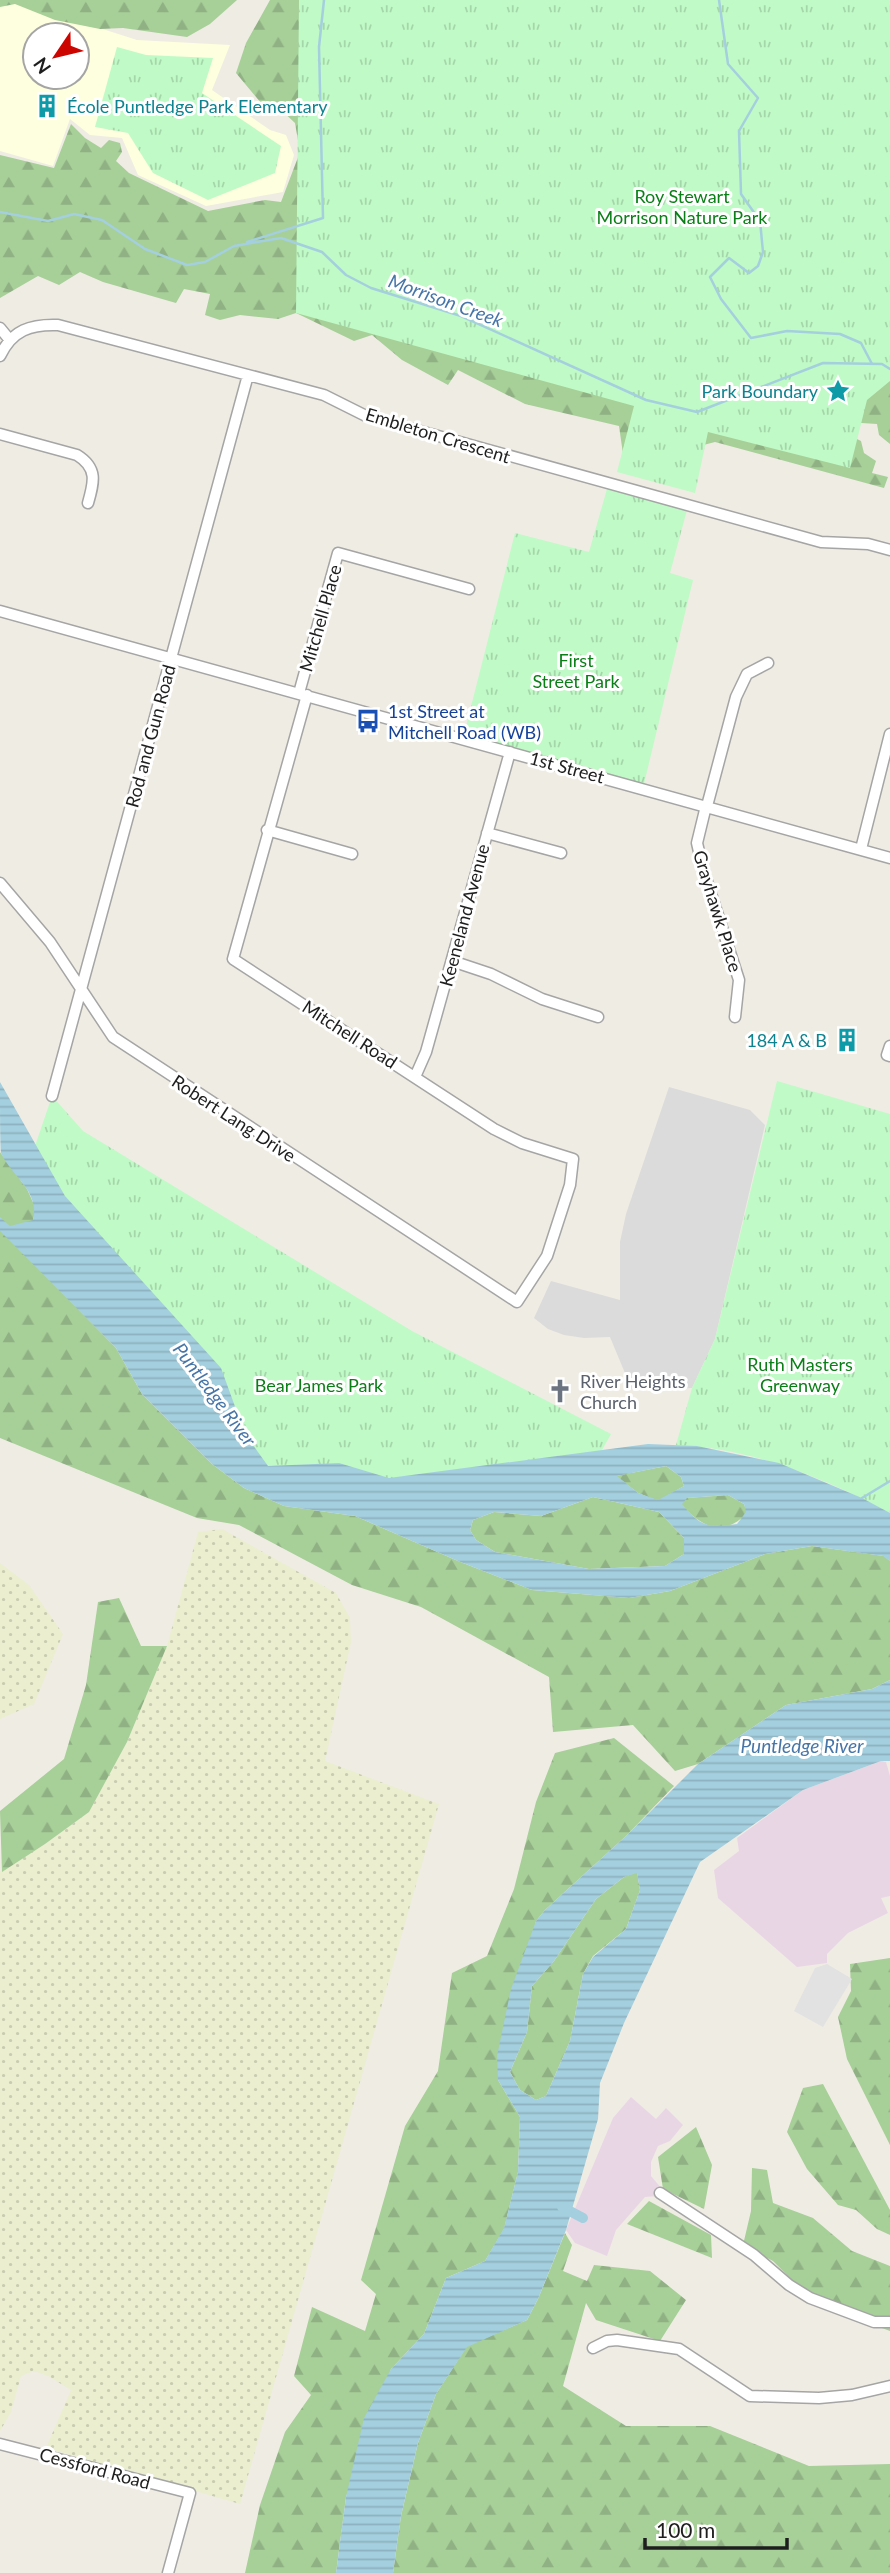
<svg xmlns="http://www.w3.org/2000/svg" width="890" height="2573" font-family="Lato,sans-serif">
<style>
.residential{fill:#dcdbdb}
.industrial{fill:#e9d6e5}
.education{fill:#feffde;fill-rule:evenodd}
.farmland{fill:url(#farmland-dots)}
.forest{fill:url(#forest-firs)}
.park{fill:url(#park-tufts)}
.parking{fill:#e2e2e2}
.water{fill:url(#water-rules);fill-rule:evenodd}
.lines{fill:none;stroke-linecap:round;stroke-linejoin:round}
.stream{stroke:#a4cfde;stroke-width:2.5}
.canal{stroke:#a4cfde;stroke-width:10}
.minor-casing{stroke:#a5a5a5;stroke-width:13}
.minor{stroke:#fff;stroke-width:10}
.labels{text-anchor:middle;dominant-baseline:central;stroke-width:6;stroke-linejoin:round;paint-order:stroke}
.culture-label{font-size:18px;fill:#0d838f;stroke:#fff;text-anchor:end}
.park-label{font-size:18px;fill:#0a7f17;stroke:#fff}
.street-label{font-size:18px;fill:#1e1e1e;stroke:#fff}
.transit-label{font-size:18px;fill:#164399;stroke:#fff;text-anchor:start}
.worship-label{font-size:18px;fill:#5b616d;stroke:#fff;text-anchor:start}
.water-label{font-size:19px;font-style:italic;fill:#4675a7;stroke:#fff}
</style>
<defs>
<pattern id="farmland-dots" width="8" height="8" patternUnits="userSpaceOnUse" patternTransform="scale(1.75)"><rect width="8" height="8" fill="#ebeecf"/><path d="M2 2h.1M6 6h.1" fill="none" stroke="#c9ccb1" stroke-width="1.8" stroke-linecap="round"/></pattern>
<pattern id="forest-firs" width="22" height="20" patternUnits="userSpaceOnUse" patternTransform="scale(1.75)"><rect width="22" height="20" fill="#a7cf98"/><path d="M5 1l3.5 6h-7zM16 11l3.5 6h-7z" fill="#8fb183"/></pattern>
<pattern id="park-tufts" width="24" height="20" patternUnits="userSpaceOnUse" patternTransform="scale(1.75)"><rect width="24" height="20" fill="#c0fac6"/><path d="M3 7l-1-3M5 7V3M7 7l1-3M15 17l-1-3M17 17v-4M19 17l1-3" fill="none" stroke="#a5d6aa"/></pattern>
<pattern id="water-rules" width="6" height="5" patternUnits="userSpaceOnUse" patternTransform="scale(1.75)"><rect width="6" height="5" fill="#a4cfde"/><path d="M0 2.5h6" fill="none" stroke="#8db1be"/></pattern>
</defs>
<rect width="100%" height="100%" fill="#efece4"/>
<path class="residential" d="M669,1087L750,1110L765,1125L715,1339L692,1388L632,1390L610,1337L584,1338L564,1335L548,1329L534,1318L551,1281L620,1300V1242L626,1214Z"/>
<path class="industrial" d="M881,1761L886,1762L890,1776V1896L881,1898L888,1913L848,1933L827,1954V1963L797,1967L718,1898L714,1870L739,1851L737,1838L803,1790Z
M631,2097L656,2119L666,2108L683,2125L670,2141L658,2146L651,2162V2176L662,2189L658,2196L645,2197L616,2230L607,2256L575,2243L566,2230L613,2118Z"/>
<path class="education" d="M0,0L34,7L137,40L230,45L212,90L270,130L286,135L294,155L283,192L206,206L138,175L122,138L90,135L70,119L53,166L0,151ZM35,35H77V77H35Z"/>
<path class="farmland" d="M222,1529L336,1593L350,1618L351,1642L325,1761L439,1804L240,2504L46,2448L71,2390L48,2376L34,2371L21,2376L11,2412L0,2431V1871L45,1844L89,1812L127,1742L167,1646L198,1532Z
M0,1563L29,1585L63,1634L34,1704L0,1719Z"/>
<path class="forest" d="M0,0H237L210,24L187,37L123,28L100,29L55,20L15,4L0,7Z
M270,0H890V444L879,435L877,424L846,422L841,431L861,441L864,453L876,461L872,473L888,477L884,488L715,442L684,450L623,454L619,426L525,404L458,370L448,385L402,360L372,335L354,341L296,313L278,319L240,315L220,320L205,315L210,294L184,289L176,303L103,282L80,272L59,285L38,276L0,298V155L54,168L71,124L85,138L101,148L109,140L120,143L122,152L116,161L129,173L208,211L265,200L281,202L300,152L295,123L279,108L266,109L236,73L246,43Z
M0,1152L27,1189L36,1209L33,1220L32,1262L116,1348L142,1394L212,1464L244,1488L284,1506L355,1516L458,1561L532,1590L629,1598L670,1591L765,1554L812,1546L884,1556L890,1561V1680L872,1689L786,1705L698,1764L675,1771L633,1725L553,1732L549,1677L421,1607L352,1585L239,1525L197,1518L0,1438Z
M666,1466L681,1477L684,1486L658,1501L638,1493L616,1476Z
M728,1495L744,1504L747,1513C723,1538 701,1527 681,1504L686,1498Z
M593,1497L659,1512L684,1538V1554L665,1566L589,1569L495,1552L476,1540L470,1530L473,1520L494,1512L541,1516Z
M119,1598L141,1646H167L127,1742L89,1812L45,1844L2,1872L0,1811L64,1759L86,1685L98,1602Z
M614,1738L674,1786L626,1836L545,1910L536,1921L498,2080L520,2117L518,2172L504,2229L485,2261L446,2278L424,2334L391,2369L346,2497L336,2573H245L260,2505L285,2432L311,2395L294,2376L312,2307L365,2331L376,2294L361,2280L405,2126L438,2071L452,1973L487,1956L514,1889L536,1802L555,1753Z
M637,1872L640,1890L626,1929L593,1956L583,1974L570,2041L546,2096L536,2100L520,2090L510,2072L527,2032L532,1986L554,1961L596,1899L624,1877Z
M890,1958V2145L847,2059L838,2017L851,1991L850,1964Z
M823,2084L890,2210V2235L877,2229L856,2210L838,2205L807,2169L787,2132L803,2088Z
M696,2127L712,2165L704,2209L663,2189L658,2157Z
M752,2168L767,2170L773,2203L813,2218L852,2251L890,2266V2331L833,2310L792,2280L773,2261L743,2245L751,2211Z
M649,2201L711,2235L712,2258L627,2224Z
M565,2233L572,2245L563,2271L587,2281L594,2265L650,2271L686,2300L660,2341L596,2320L586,2303L563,2386L626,2426H710L809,2466L890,2464V2573H393L401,2516L418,2443L436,2394L467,2346L527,2320L538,2299Z"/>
<path class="park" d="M299,0H890V381L867,400L850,468L708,432L695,493L617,472L634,406L296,313Z
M117,47L146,55L213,58L202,93L281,146L275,173L208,200L153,173L128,133L95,127Z
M607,489L687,510L670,573L693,580L643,788L463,738L515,533L589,552Z
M777,1081L890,1114V1513C824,1478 752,1448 676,1445L692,1388L715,1339Z
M52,1096L83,1131L412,1331L611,1434L597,1459L407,1491L282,1476L255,1462L33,1152Z"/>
<path class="parking" d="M827,1964L852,1979L823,2027L794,2011L815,1968Z"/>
<path class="water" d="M0,1082L65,1196L221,1368L245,1434L268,1466L339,1463L389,1478L648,1444L697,1446L779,1463L862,1498L890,1513V1561L883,1556L812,1546L765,1554L670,1591L629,1598L532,1590L458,1561L355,1516L284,1506L244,1488L212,1464L142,1394L116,1348L0,1231V1217L10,1226L33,1220C40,1191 12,1177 1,1153C0,1143 0,1096 0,1082ZM666,1466L681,1477L684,1486L658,1500L638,1493L617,1476ZM728,1495L744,1504L746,1512L737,1524C708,1528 701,1527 682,1504L687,1498ZM593,1497L659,1512L684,1538V1554L665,1566L589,1569L495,1552L476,1540L470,1530L473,1520L494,1512L541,1516Z
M890,1680V1761H881L803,1790L700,1862L624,2023L600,2083L598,2119L566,2230L538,2299L527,2320L467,2347L436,2394L418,2443L401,2516L393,2573H336L346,2497L364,2418L391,2369L424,2334L446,2278L485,2261L504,2228L518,2172L520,2117L498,2080L497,2056L511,1989L536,1921L545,1910L626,1836L698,1764L786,1705L872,1689ZM637,1873L640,1890L626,1929L593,1957L583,1974L570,2041L546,2096L536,2100L520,2090L510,2072L527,2032L532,1986L554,1961L596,1899L624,1877Z"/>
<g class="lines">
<path class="stream" d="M719,0L728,64L758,98L739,131L741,194L760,221L763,252L758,266L749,273L729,258L710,277L721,299L751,338L787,331L840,334L861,343L872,364
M0,212L48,221L74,214L102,220L145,249L187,265L205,262L234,246L281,238L322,252L346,275L371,288L461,316L646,400L697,412L823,363L882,364L890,369
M247,242L323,218L319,47L324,0
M862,1498L890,1481"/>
<path class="canal" d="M562,2207L583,2218"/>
<g class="minor-casing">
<path id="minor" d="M0,328L9,339
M0,356C12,330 31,324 58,325L324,395L366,416L821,542L868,544L890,550
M0,434L77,455C98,468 94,482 88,503
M0,611L890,858
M299,693L338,553L469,589
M706,806L697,843L703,869L739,980L735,1017
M707,806L736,697L747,674L768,663
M267,830L352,854
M487,833L561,853
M861,849L890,734
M0,883L50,942L113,1037L517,1302L547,1256L570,1185L573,1159L522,1143L494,1129L233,959L307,695
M452,961L491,974L542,999L598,1017
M890,1046L887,1055L890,1056
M415,1077L426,1052L510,752
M52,1096L248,375
M660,2193L754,2255L789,2285L810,2298L874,2322H890
M593,2348L607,2341L617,2340L679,2349L750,2396L819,2398L852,2395L890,2386
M0,2444L190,2493L168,2573"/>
</g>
<use href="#minor" class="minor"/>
</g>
<defs>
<g id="building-bare" transform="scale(1.89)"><path d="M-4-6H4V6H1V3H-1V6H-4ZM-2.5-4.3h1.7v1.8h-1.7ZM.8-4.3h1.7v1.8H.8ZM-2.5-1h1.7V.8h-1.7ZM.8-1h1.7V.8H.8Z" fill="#0f9aa8" stroke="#fff" stroke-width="2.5" paint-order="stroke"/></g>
<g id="sight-bare" transform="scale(1.89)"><path d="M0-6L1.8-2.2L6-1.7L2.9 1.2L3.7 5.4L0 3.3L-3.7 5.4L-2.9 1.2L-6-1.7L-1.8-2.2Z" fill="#0f9aa8" stroke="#fff" stroke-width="2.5" paint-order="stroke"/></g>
<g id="bus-bare" transform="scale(1.89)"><path d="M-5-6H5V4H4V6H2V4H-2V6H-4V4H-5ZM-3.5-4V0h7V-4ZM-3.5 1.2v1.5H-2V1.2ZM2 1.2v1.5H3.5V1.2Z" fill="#1a4fb4" stroke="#fff" stroke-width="2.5" paint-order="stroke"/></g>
<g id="church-bare" transform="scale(1.89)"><path d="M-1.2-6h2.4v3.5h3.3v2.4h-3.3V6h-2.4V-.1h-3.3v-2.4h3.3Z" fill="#6b7280" stroke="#fff" stroke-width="2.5" paint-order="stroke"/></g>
</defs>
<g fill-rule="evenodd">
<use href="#building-bare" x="47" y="106"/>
<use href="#sight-bare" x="838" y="391"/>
<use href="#bus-bare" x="368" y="721"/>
<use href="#building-bare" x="847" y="1040"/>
<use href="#church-bare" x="560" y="1391"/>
</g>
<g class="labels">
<g class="culture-label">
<text x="67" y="106" text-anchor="start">École Puntledge Park Elementary</text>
<text x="818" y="391">Park Boundary</text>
<text x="827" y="1040">184 A &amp; B</text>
</g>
<g class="park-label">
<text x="682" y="196">Roy Stewart<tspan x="682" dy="21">Morrison Nature Park</tspan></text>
<text x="576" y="660">First<tspan x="576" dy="21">Street Park</tspan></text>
<text x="800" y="1364">Ruth Masters<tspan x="800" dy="21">Greenway</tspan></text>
<text x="319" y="1385">Bear James Park</text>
</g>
<g class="street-label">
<text transform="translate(438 435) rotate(17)">Embleton Crescent</text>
<text transform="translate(320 618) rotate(-74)">Mitchell Place</text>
<text transform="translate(150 736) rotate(-75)">Rod and Gun Road</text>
<text transform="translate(567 767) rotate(15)">1st Street</text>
<text transform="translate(718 911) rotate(73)">Grayhawk Place</text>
<text transform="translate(464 915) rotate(-75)">Keeneland Avenue</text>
<text transform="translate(350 1034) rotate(33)">Mitchell Road</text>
<text transform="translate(234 1118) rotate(33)">Robert Lang Drive</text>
<text transform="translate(95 2468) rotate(15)">Cessford Road</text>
</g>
<g class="transit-label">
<text x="388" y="711">1st Street at<tspan x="388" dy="21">Mitchell Road (WB)</tspan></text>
</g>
<g class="worship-label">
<text x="580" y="1381">River Heights<tspan x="580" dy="21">Church</tspan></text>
</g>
<g class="water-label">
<text transform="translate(446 300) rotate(20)">Morrison Creek</text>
<text transform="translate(215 1394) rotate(53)">Puntledge River</text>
<text x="802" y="1745">Puntledge River</text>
</g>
</g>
<g transform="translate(56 56) rotate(235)"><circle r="33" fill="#ffffff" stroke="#a5a5a5" stroke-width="2"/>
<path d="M0-5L12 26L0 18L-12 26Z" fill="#cd0500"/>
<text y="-10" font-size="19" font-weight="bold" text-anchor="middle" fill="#1e1e1e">N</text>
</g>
<path d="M645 2538v10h142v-10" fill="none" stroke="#1e1e1e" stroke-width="3.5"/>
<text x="656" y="2538" font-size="21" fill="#1e1e1e" stroke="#ffffff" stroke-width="5" paint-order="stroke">100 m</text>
</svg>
